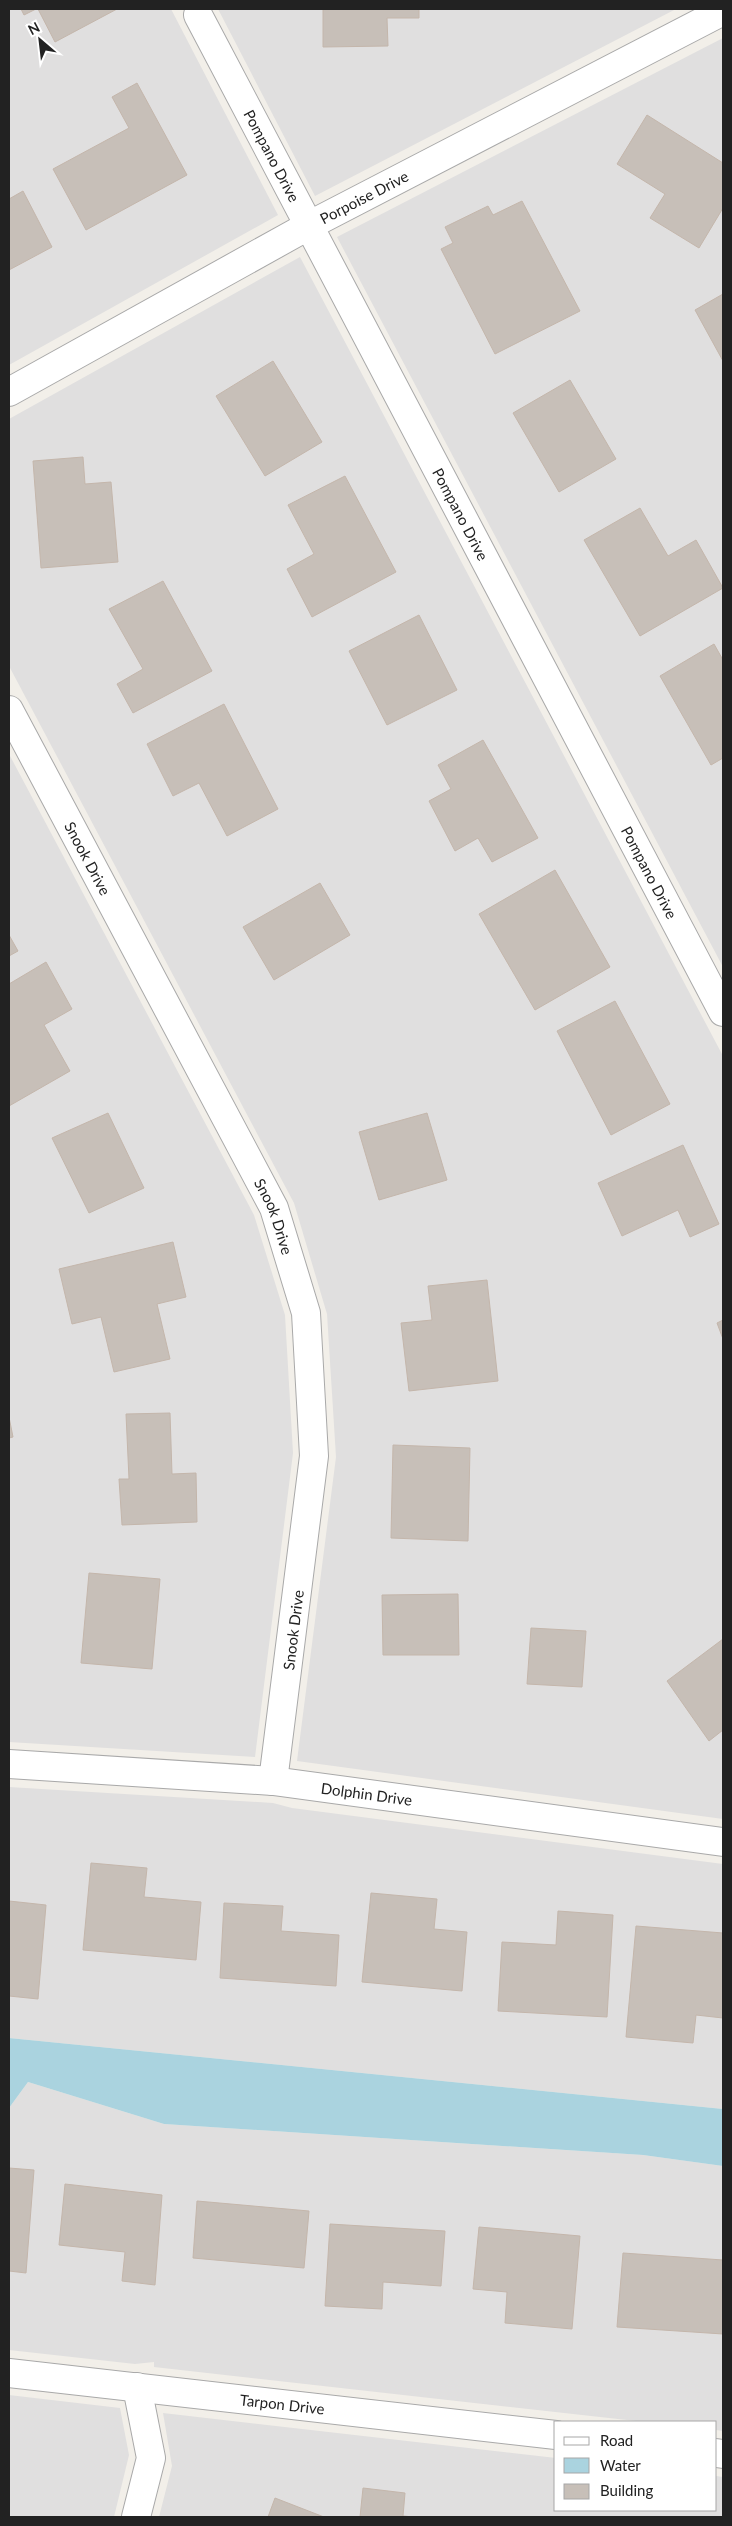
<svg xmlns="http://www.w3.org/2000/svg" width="732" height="2526" font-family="Lato,sans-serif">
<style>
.residential{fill:#e0dfdf}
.water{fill:#aad3df}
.building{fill:#c7bfb8;stroke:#c4b6ab}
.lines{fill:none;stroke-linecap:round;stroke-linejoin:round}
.street-casing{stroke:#a9a9a9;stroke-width:30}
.street{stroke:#fff;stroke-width:28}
.labels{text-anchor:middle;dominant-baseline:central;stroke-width:5;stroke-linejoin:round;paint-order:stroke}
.street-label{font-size:15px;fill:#222;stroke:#fff}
</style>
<rect width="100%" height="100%" fill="#f2efe9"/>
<path class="residential" d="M9,9H171L278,215L9,365Z
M218,9H676L315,196Z
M723,38V967L337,237Z
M300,257L723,1056V1819L297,1761L336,1457L327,1314L294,1203L9,666V419Z
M9,754L254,1215L285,1315L293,1453L255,1757L9,1742Z
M9,1787L273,1803L292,1808L723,1864V2109L9,2038Z
M28,2082L164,2124L643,2155L723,2166V2431L716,2430V2422H645L154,2367V2362L135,2364L9,2350V2108Z
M9,2395L120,2408L129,2455L114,2517H9Z
M163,2413L556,2458V2510H716V2476L723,2477V2517H159L172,2466Z"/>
<path class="water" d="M9,2038L723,2109V2166L643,2155L164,2124L28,2082L9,2108Z"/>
<path class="building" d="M21,9H36L24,15Z
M38,9H117L55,42Z
M323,9H419V18H387L388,46L323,47Z
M137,83L187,175L86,230L53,169L129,128L112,97Z
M647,115L723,163V208L699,248L650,218L665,194L617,164Z
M23,191L52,247L9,270V199Z
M522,201L580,311L495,354L441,249L453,243L445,227L488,206L493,215Z
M723,294V361L695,310Z
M273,361L322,442L265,476L216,396Z
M570,380L616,459L559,492L513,413Z
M83,457L85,484L111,482L118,562L41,568L33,461Z
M345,476L396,572L312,617L287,569L314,554L288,505Z
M640,508L668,556L696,540L723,588L640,636L584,540Z
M163,581L212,671L133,713L117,684L143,669L109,609Z
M419,615L457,690L387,725L349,651Z
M714,644L723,660V758L711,765L660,676Z
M224,704L278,809L227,836L199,783L173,796L147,744Z
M483,740L538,838L492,862L478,838L455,851L429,801L451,789L438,765Z
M555,870L610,967L535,1010L479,914Z
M320,883L350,935L274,980L243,927Z
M9,935L18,951L9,956Z
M46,962L72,1009L44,1025L70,1071L9,1106V984Z
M615,1001L670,1104L611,1135L557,1031Z
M108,1113L144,1188L89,1213L52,1138Z
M427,1113L447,1180L379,1200L359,1132Z
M683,1145L719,1224L690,1237L678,1210L622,1236L598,1183Z
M173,1242L186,1297L157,1304L170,1359L114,1372L101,1317L72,1324L59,1269Z
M487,1280L498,1381L409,1391L401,1323L432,1320L428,1286Z
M723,1320V1339L717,1323Z
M170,1413L172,1474L196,1473L197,1522L122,1525L119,1479H129L126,1414Z
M9,1417L13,1437L9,1438Z
M393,1445L470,1448L468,1541L391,1538Z
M89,1573L160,1579L152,1669L81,1663Z
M458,1594L459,1655H383L382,1595Z
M531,1628L586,1631L582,1687L527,1684Z
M723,1639V1730L709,1741L667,1681Z
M91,1863L147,1868L144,1897L201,1902L196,1960L83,1950Z
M371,1893L437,1899L434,1929L467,1932L462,1991L362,1982Z
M9,1901L46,1905L38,1999L9,1996Z
M224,1903L283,1906L281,1931L339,1935L336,1986L220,1978Z
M558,1911L613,1915L607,2017L498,2011L502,1942L556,1945Z
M636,1926L723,1933V2018L696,2015L693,2043L626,2037Z
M9,2168L34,2170L26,2273L9,2271Z
M65,2184L162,2195L155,2285L122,2281L125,2252L59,2245Z
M197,2201L309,2211L304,2268L193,2258Z
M330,2224L445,2231L441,2286L383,2282L382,2309L325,2306Z
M479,2227L580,2236L572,2329L505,2323L507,2292L473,2289Z
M623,2253L723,2260V2334L617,2327Z
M363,2488L405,2493L403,2516L414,2517H360Z
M275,2498L324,2517H268Z"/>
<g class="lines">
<g class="street-casing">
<g id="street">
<path id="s1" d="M198,15L723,1012"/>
<path id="s2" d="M9,392L308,226L723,11"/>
<path id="s3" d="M9,710L274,1208L306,1313L314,1456L273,1781"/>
<path id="s4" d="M9,1764L273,1781L723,1842"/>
<path id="s5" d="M9,2373L556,2435"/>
<path d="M716,2453L723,2454"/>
<path d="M136,2517L151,2458L137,2387"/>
</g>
</g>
<use href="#street" class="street"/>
</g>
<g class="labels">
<g class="street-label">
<text stroke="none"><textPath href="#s1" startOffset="159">Pompano Drive</textPath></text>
<text stroke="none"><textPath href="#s2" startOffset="405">Porpoise Drive</textPath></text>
<text stroke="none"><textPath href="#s1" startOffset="564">Pompano Drive</textPath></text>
<text stroke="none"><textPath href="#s3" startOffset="168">Snook Drive</textPath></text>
<text stroke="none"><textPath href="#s1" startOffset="969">Pompano Drive</textPath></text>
<text stroke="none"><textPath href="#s3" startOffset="572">Snook Drive</textPath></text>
<text transform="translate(293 1630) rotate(-83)">Snook Drive</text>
<text stroke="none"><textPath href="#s4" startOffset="359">Dolphin Drive</textPath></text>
<text stroke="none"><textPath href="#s5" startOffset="275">Tarpon Drive</textPath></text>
</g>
</g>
<rect width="732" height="2526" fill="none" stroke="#222222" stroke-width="20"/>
<rect x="554" y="2421" width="162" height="90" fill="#ffffff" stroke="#a7a7a7"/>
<rect x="564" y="2437" width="25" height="8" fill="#ffffff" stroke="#a7a7a7"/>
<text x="600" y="2446" font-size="15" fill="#222222">Road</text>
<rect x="564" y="2458" width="25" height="15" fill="#aad3df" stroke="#a7a7a7"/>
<text x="600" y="2471" font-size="15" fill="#222222">Water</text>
<rect x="564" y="2484" width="25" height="15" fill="#c7bfb8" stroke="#a7a7a7"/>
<text x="600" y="2496" font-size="15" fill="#222222">Building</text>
<g transform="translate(40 40) rotate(332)" stroke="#ffffff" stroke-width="4" paint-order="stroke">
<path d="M0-4L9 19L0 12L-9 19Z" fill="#222222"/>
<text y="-8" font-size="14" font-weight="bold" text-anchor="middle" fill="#222222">N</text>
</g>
</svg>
